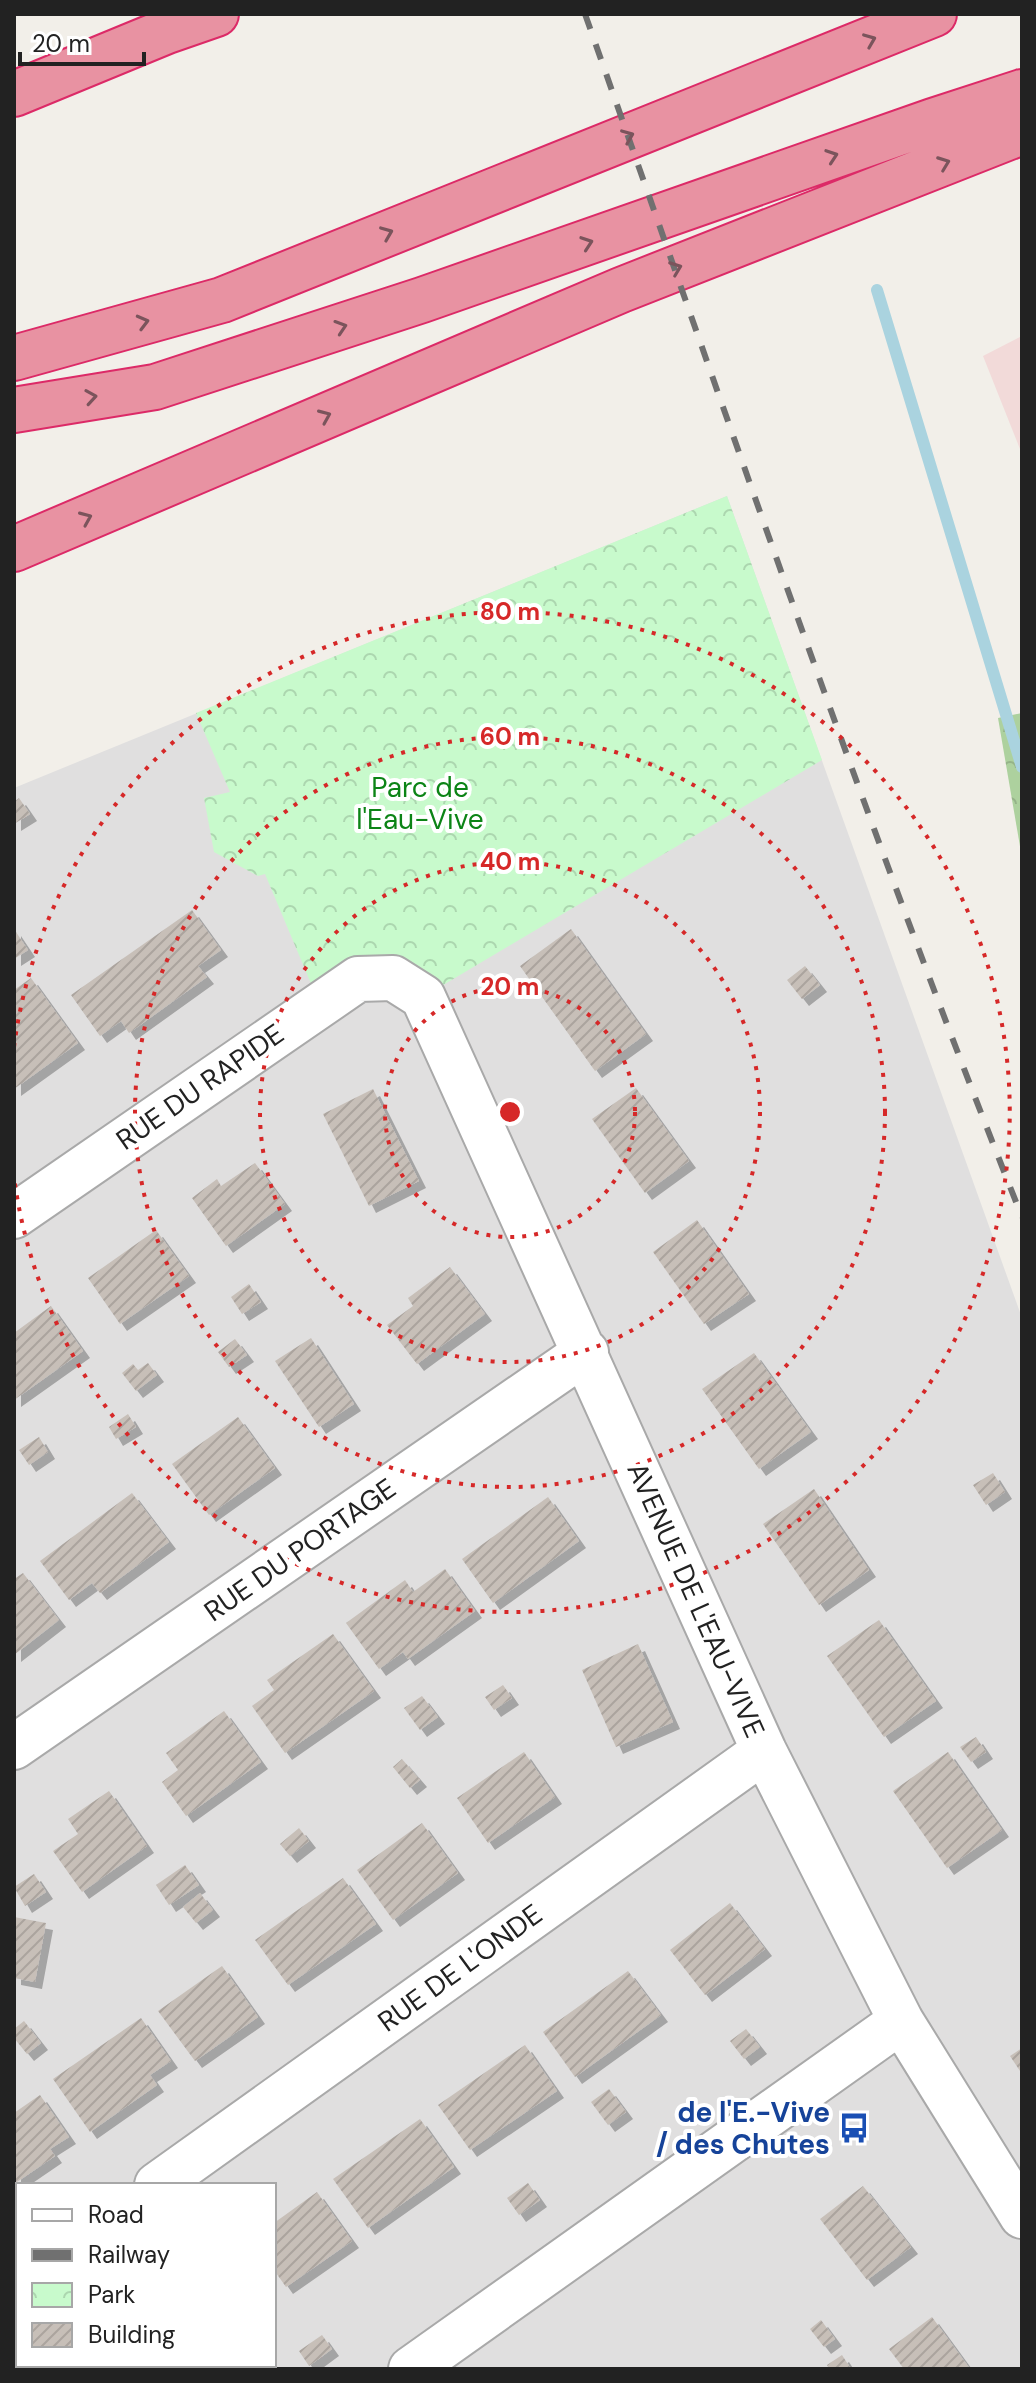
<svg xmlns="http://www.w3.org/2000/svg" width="1036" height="2383" font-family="'DM Sans',sans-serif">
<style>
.residential{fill:#e0dfdf;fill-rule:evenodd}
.commercial{fill:#f2dad9}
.forest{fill:url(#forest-crowns)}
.park{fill:url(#park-crowns)}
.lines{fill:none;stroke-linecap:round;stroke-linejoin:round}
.stream{stroke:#aad3df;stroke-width:12}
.building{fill:url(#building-hatch);filter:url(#shadow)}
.minor-casing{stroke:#a9a9a9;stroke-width:48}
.highway-casing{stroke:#dc2a67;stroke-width:48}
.minor{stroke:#fff;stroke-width:44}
.highway{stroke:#e892a2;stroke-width:44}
.rail{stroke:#707070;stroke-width:6;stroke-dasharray:16 16;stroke-linecap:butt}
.oneway{stroke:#7b545c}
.ring{fill:none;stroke:#d62828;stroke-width:4;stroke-dasharray:4 8}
.labels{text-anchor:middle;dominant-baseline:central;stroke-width:8;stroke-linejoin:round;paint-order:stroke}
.park-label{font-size:28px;fill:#0c8416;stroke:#fff}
.street-label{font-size:28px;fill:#222;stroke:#fff}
.transit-label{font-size:28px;font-weight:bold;fill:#164399;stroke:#fff;text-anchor:end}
.centre{fill:#d62828;stroke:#fff;stroke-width:4}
.ring-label{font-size:24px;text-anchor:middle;font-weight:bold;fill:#d62828;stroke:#fff;stroke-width:8;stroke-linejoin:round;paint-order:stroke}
</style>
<defs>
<pattern id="forest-crowns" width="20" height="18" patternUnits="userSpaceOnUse" patternTransform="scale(2)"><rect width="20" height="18" fill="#add19e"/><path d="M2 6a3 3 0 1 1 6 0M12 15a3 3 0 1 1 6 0" fill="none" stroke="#95b388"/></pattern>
<pattern id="park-crowns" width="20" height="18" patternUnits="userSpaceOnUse" patternTransform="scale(2)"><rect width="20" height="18" fill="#c8facc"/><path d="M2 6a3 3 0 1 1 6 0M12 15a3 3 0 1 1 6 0" fill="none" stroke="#acd6af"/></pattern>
<pattern id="building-hatch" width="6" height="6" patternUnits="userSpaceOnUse" patternTransform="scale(2)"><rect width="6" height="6" fill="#c7bfb8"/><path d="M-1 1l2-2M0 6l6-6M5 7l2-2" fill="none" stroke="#aba49e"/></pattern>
<filter id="shadow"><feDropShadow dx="7" dy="7" stdDeviation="0" flood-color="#0004"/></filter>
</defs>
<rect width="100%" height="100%" fill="#f2efe9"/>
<path class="residential" d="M727,496L1022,1318V2369H14V788ZM18,2185H274V2365H18Z"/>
<path class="commercial" d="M1022,336V454L983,356Z"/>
<path class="forest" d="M1022,713V858L998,718Z"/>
<path class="park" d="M727,496L822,760L423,997L393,978L320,1005L265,874L258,876L214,852L204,798L230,792L196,713Z"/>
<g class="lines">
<path class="stream" d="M877,290L1022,767"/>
</g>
<path class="building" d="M19,798L30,814L14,824V802Z
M192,910L221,950L198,966L207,977L129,1033L121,1021L100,1036L71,995Z
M14,929L28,950L14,959Z
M571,929L646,1034L595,1071L520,966Z
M805,966L820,985L802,999L787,980Z
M31,978L78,1043L14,1089V990Z
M636,1088L689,1161L645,1193L592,1119Z
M373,1089L419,1181L369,1206L323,1114Z
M255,1163L285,1204L226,1246L192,1198L217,1179L221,1186Z
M697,1220L749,1294L704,1324L653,1252Z
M156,1230L189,1276L120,1324L88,1278Z
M450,1267L485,1314L417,1364L387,1325L413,1306L408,1298Z
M249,1284L261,1302L242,1314L231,1297Z
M51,1306L83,1351L14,1400V1333Z
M311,1338L354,1404L319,1427L275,1361Z
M235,1339L247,1355L229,1367L218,1352Z
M754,1353L811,1432L759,1469L702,1389Z
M148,1363L157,1375L136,1391L122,1373L133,1364L138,1370Z
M128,1414L136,1427L116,1439L109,1427Z
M238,1417L275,1468L209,1515L172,1464Z
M39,1437L48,1452L29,1465L19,1450Z
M993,1473L1005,1492L986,1505L973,1485Z
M814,1489L869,1570L819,1605L763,1524Z
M132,1493L169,1542L100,1593L92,1583L69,1600L40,1561Z
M548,1497L579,1541L493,1603L462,1559Z
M445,1569L475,1611L408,1659L403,1652L379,1669L346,1623L405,1580L413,1592Z
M23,1573L59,1620L14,1655V1579Z
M879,1620L936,1701L884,1737L827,1656Z
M333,1634L374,1691L285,1753L252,1706L274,1690L267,1680Z
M638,1644L673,1722L616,1747L582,1670Z
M503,1685L512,1698L494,1710L485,1697Z
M422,1696L438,1717L420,1730L404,1708Z
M224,1711L261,1762L186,1816L162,1782L178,1770L166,1753Z
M976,1737L986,1752L971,1762L960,1747Z
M524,1752L555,1797L488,1843L457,1798Z
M948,1752L1002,1830L947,1868L893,1791Z
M402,1759L420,1780L410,1788L393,1767Z
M109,1791L147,1846L82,1892L53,1851L78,1834L68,1819Z
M422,1823L458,1873L393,1920L357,1870Z
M299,1828L309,1841L290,1856L280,1844Z
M185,1865L199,1885L169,1905L156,1885Z
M34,1874L46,1892L25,1906L14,1887Z
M343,1878L376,1924L288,1985L255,1940Z
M200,1893L213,1910L196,1923L183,1907Z
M730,1903L765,1949L705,1995L670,1950Z
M14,1917L46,1923L35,1982L14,1978Z
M222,1966L258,2017L195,2061L158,2011Z
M628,1971L661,2015L575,2077L543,2032Z
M141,2018L171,2061L150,2075L157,2085L90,2132L53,2079Z
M24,2021L41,2043L27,2054L14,2038V2029Z
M746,2029L760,2047L744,2059L730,2041Z
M525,2045L557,2091L470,2150L438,2105Z
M1022,2048V2074L1010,2056Z
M609,2089L626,2112L608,2125L591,2102Z
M40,2095L69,2137L50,2149L55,2156L14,2184V2113Z
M420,2119L454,2167L368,2228L333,2179Z
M528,2183L540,2200L519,2215L507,2198Z
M863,2186L911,2247L867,2280L820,2219Z
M317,2192L352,2241L286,2287L274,2270V2223Z
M932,2317L970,2369H904L889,2349Z
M821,2320L835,2339L824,2347L810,2329Z
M322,2335L332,2349L309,2366L299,2351Z
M842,2355L851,2369H829L827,2365Z
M63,2365H129L132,2369H58Z"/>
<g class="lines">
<g class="minor-casing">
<path id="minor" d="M14,1216L358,979L393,978L423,997L764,1751L901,2021L1022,2216
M14,1747L586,1352
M157,2185L764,1751
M14,2287L18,2284
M411,2369L901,2021"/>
</g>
<g class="highway-casing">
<path id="highway" d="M14,94L167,31L216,14
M14,358L222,300L934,14
M14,410L155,387L422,300L933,121L1022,92
M14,549L621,290L1022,132"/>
</g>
<use href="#minor" class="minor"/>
<use href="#highway" class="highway"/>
<path class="rail" d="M585,14C727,416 864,820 1022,1217"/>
</g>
<defs><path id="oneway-chevron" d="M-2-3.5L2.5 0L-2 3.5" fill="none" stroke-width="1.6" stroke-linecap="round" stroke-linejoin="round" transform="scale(2)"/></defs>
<g class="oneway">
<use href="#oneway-chevron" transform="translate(870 40) rotate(-22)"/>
<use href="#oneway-chevron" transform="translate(628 136) rotate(-22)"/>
<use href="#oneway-chevron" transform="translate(832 156) rotate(-19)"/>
<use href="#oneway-chevron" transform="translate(944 163) rotate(-21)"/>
<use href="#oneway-chevron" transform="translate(387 233) rotate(-22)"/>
<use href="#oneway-chevron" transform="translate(587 243) rotate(-19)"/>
<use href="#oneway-chevron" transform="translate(676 268) rotate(-21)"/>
<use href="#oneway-chevron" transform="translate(143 322) rotate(-15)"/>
<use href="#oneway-chevron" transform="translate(341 327) rotate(-18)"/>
<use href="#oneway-chevron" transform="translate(91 397) rotate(-9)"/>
<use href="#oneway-chevron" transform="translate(325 416) rotate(-23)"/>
<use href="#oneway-chevron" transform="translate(86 518) rotate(-23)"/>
</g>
<g class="ring">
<circle cx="510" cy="1112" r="125"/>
<circle cx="510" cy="1112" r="250"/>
<circle cx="510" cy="1112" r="375"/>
<path d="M14 1047A500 500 0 1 1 14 1177"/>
</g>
<defs>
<g id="bus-bare" transform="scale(2.4)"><path d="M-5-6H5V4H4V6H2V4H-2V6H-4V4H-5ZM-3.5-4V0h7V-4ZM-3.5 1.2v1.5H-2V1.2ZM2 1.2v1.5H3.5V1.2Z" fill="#1a4fb4" stroke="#fff" stroke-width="2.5" paint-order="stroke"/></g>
</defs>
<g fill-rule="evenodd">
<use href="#bus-bare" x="854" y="2128"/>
</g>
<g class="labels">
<g class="park-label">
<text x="420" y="787">Parc de<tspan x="420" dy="32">l'Eau-Vive</tspan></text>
</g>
<g class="street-label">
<text transform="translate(200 1087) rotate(-35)">RUE DU RAPIDE</text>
<text transform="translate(300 1550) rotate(-35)">RUE DU PORTAGE</text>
<text transform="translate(696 1600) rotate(66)">AVENUE DE L'EAU-VIVE</text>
<text transform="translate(460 1968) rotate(-36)">RUE DE L'ONDE</text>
</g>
<g class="transit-label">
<text x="830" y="2112">de l'E.-Vive<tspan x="830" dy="32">/ des Chutes</tspan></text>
</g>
</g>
<circle cx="510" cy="1112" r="12" class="centre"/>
<g class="ring-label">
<text x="510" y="620">80 m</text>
<text x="510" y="745">60 m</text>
<text x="510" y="870">40 m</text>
<text x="510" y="995">20 m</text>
</g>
<rect width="1036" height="2383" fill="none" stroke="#222222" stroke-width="32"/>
<rect x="16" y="2183" width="260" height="184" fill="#ffffff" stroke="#a7a7a7" stroke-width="2"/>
<rect x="32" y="2209" width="40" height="12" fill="#ffffff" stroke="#a7a7a7" stroke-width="2"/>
<text x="88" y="2223" font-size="24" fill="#222222">Road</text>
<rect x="32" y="2249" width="40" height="12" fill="#707070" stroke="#a7a7a7" stroke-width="2"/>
<text x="88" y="2263" font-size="24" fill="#222222">Railway</text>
<rect x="32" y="2283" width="40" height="24" fill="url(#park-crowns)" stroke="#a7a7a7" stroke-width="2"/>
<text x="88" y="2303" font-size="24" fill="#222222">Park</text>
<rect x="32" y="2323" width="40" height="24" fill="url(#building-hatch)" stroke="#a7a7a7" stroke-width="2"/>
<text x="88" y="2343" font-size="24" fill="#222222">Building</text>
<path d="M20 52v12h124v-12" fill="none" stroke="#222222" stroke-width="4"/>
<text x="32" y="52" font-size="24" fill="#222222" stroke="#ffffff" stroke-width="6" paint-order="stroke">20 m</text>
</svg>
